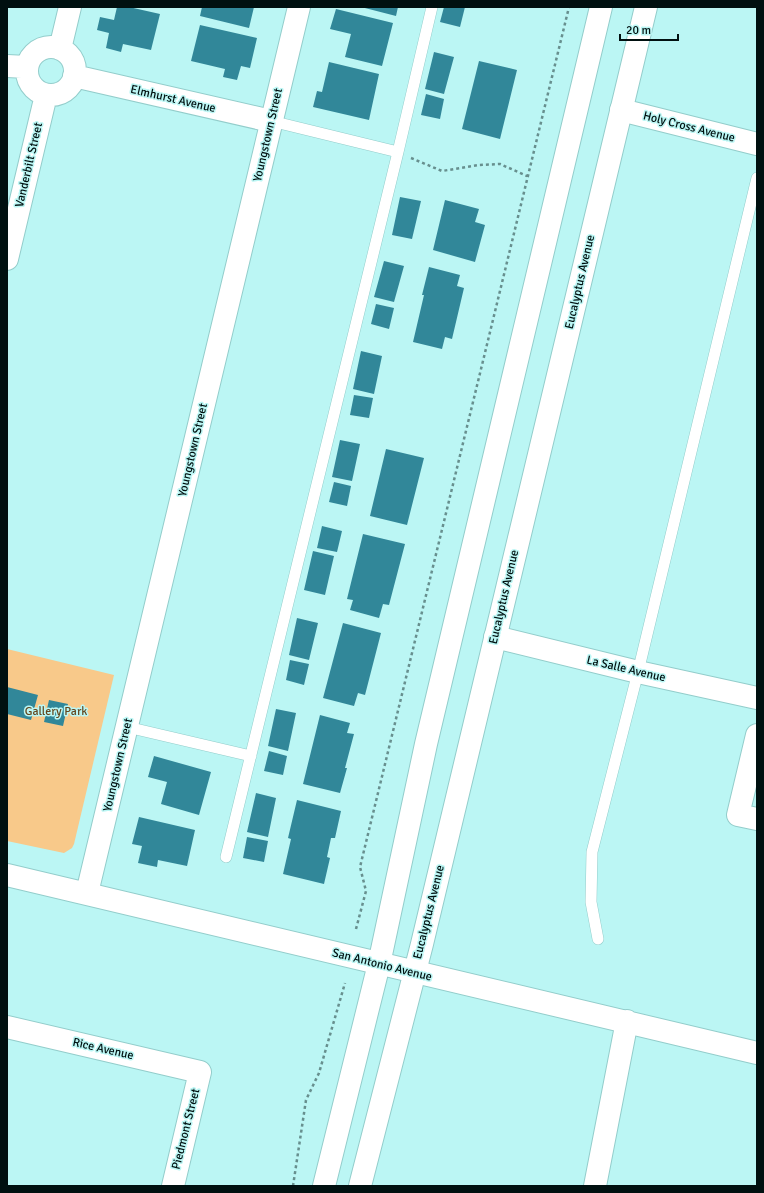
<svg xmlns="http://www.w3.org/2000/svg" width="764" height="1193" font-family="Signika,sans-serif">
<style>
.green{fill:#f8c98a}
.building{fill:#318799}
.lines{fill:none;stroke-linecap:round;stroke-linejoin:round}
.lane-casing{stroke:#93cdcb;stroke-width:12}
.street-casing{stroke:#93cdcb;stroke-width:24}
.secondary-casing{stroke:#93cdcb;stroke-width:24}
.path{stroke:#678f8e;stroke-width:2.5;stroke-dasharray:3 3;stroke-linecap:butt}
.lane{stroke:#fff;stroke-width:11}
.street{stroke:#fff;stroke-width:22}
.secondary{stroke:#fff;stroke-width:22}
.labels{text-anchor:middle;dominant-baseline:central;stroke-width:3;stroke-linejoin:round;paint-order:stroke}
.street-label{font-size:12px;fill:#001010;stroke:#bbf6f4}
.park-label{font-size:12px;fill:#64471e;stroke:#bbf6f4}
</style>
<rect width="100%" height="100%" fill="#bbf6f4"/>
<path class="green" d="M7,649L114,675L74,844L72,848L64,853L7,841Z"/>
<path class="building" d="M117,7H129L160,14L151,50L123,44L121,52L106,48L109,33L97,30L100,17L114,20Z
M202,7H254L249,28L200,16Z
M361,7H398L396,16Z
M444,7H465L460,27L440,22Z
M336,9L393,23L382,66L345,57L351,34L330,29Z
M200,25L257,38L250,68L241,66L237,80L223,77L225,69L191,61Z
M434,52L454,57L444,94L425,89Z
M479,61L517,70L500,139L462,129Z
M329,62L379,74L369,120L313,107L317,91L322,92Z
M426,94L444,99L440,119L421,115Z
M400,197L421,201L412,239L392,235Z
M445,200L479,209L475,222L485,225L475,262L433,250Z
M384,261L404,266L394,302L374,297Z
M429,267L460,275L457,286L464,288L452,339L445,337L442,349L413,342L424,295H422Z
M376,304L394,308L389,329L371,324Z
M361,351L382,356L374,394L353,389Z
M354,395L373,398L369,418L350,415Z
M340,440L360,444L352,481L332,477Z
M386,449L424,458L407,525L370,516Z
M334,482L351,486L347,506L329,502Z
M322,526L342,531L337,552L317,548Z
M363,534L405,544L389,605L383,604L379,618L350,610L353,600L347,599Z
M313,551L334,556L325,595L304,590Z
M297,618L318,623L309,660L289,655Z
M343,623L381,633L365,695L358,693L354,706L323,698Z
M290,660L309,664L304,685L286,680Z
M7,687L38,695L31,720L7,714Z
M49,700L68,704L63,726L44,722Z
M276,709L296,713L288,751L268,746Z
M320,715L350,723L347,733L354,734L345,768H347L340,793L303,784Z
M269,751L287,756L283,775L264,771Z
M154,756L211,772L199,815L161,804L167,782L148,777Z
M256,793L276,798L268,837L247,832Z
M297,800L341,811L335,838H331L327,857L330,858L324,884L283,874L291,839L288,838Z
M139,817L195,830L187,866L158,860L157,867L138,863L142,846L132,844Z
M247,837L268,841L264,862L243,858Z"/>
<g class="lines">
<g class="lane-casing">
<path id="lane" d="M271,121L398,152L432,7
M127,727L251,756
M226,857L398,152
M598,939L591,902L592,852L638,672L757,178"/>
</g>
<g class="street-casing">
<path id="street" d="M27 71a24 24 0 1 1 48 0a24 24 0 1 1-48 0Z
M60,49L70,7
M7,66L27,67
M74,76L271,121
M621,110L757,144
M7,259L46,95
M495,637L638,672L757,698
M757,735L738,815L757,819
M7,875L757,1053
M87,893L299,7
M7,1027L200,1072L173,1186
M595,1186L627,1021"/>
</g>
<g class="secondary-casing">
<path id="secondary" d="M324,1186L379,964L426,744L601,7
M360,1186L422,944L646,7"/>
</g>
<path class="path" d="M411,158L442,171L479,165L500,164L527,176
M356,929L366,891L360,867L569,7
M293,1186L306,1100L319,1073L345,983"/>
<use href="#lane" class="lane"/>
<use href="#street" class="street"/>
<use href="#secondary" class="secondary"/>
</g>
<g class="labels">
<g class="street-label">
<text transform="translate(173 99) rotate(13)">Elmhurst Avenue</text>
<text transform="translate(689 127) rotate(14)">Holy Cross Avenue</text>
<text transform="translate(268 135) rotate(-77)">Youngstown Street</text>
<text transform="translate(29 165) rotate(-77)">Vanderbilt Street</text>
<text transform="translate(580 282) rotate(-77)">Eucalyptus Avenue</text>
<text transform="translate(193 450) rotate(-77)">Youngstown Street</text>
<text transform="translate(504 597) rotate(-77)">Eucalyptus Avenue</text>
<text transform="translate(626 669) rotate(13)">La Salle Avenue</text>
<text transform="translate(118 765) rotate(-77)">Youngstown Street</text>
<text transform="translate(429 912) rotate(-76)">Eucalyptus Avenue</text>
<text transform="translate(382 965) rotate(14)">San Antonio Avenue</text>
<text transform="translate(103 1049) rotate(13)">Rice Avenue</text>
<text transform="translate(186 1129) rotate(-76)">Piedmont Street</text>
</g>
<g class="park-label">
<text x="56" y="711">Gallery Park</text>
</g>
</g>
<rect width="764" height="1193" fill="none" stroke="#001010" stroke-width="16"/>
<path d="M620 34v6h58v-6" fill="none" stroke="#001010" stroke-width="2"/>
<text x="626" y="34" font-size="12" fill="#001010" stroke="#bbf6f4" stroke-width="3" paint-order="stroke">20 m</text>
</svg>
